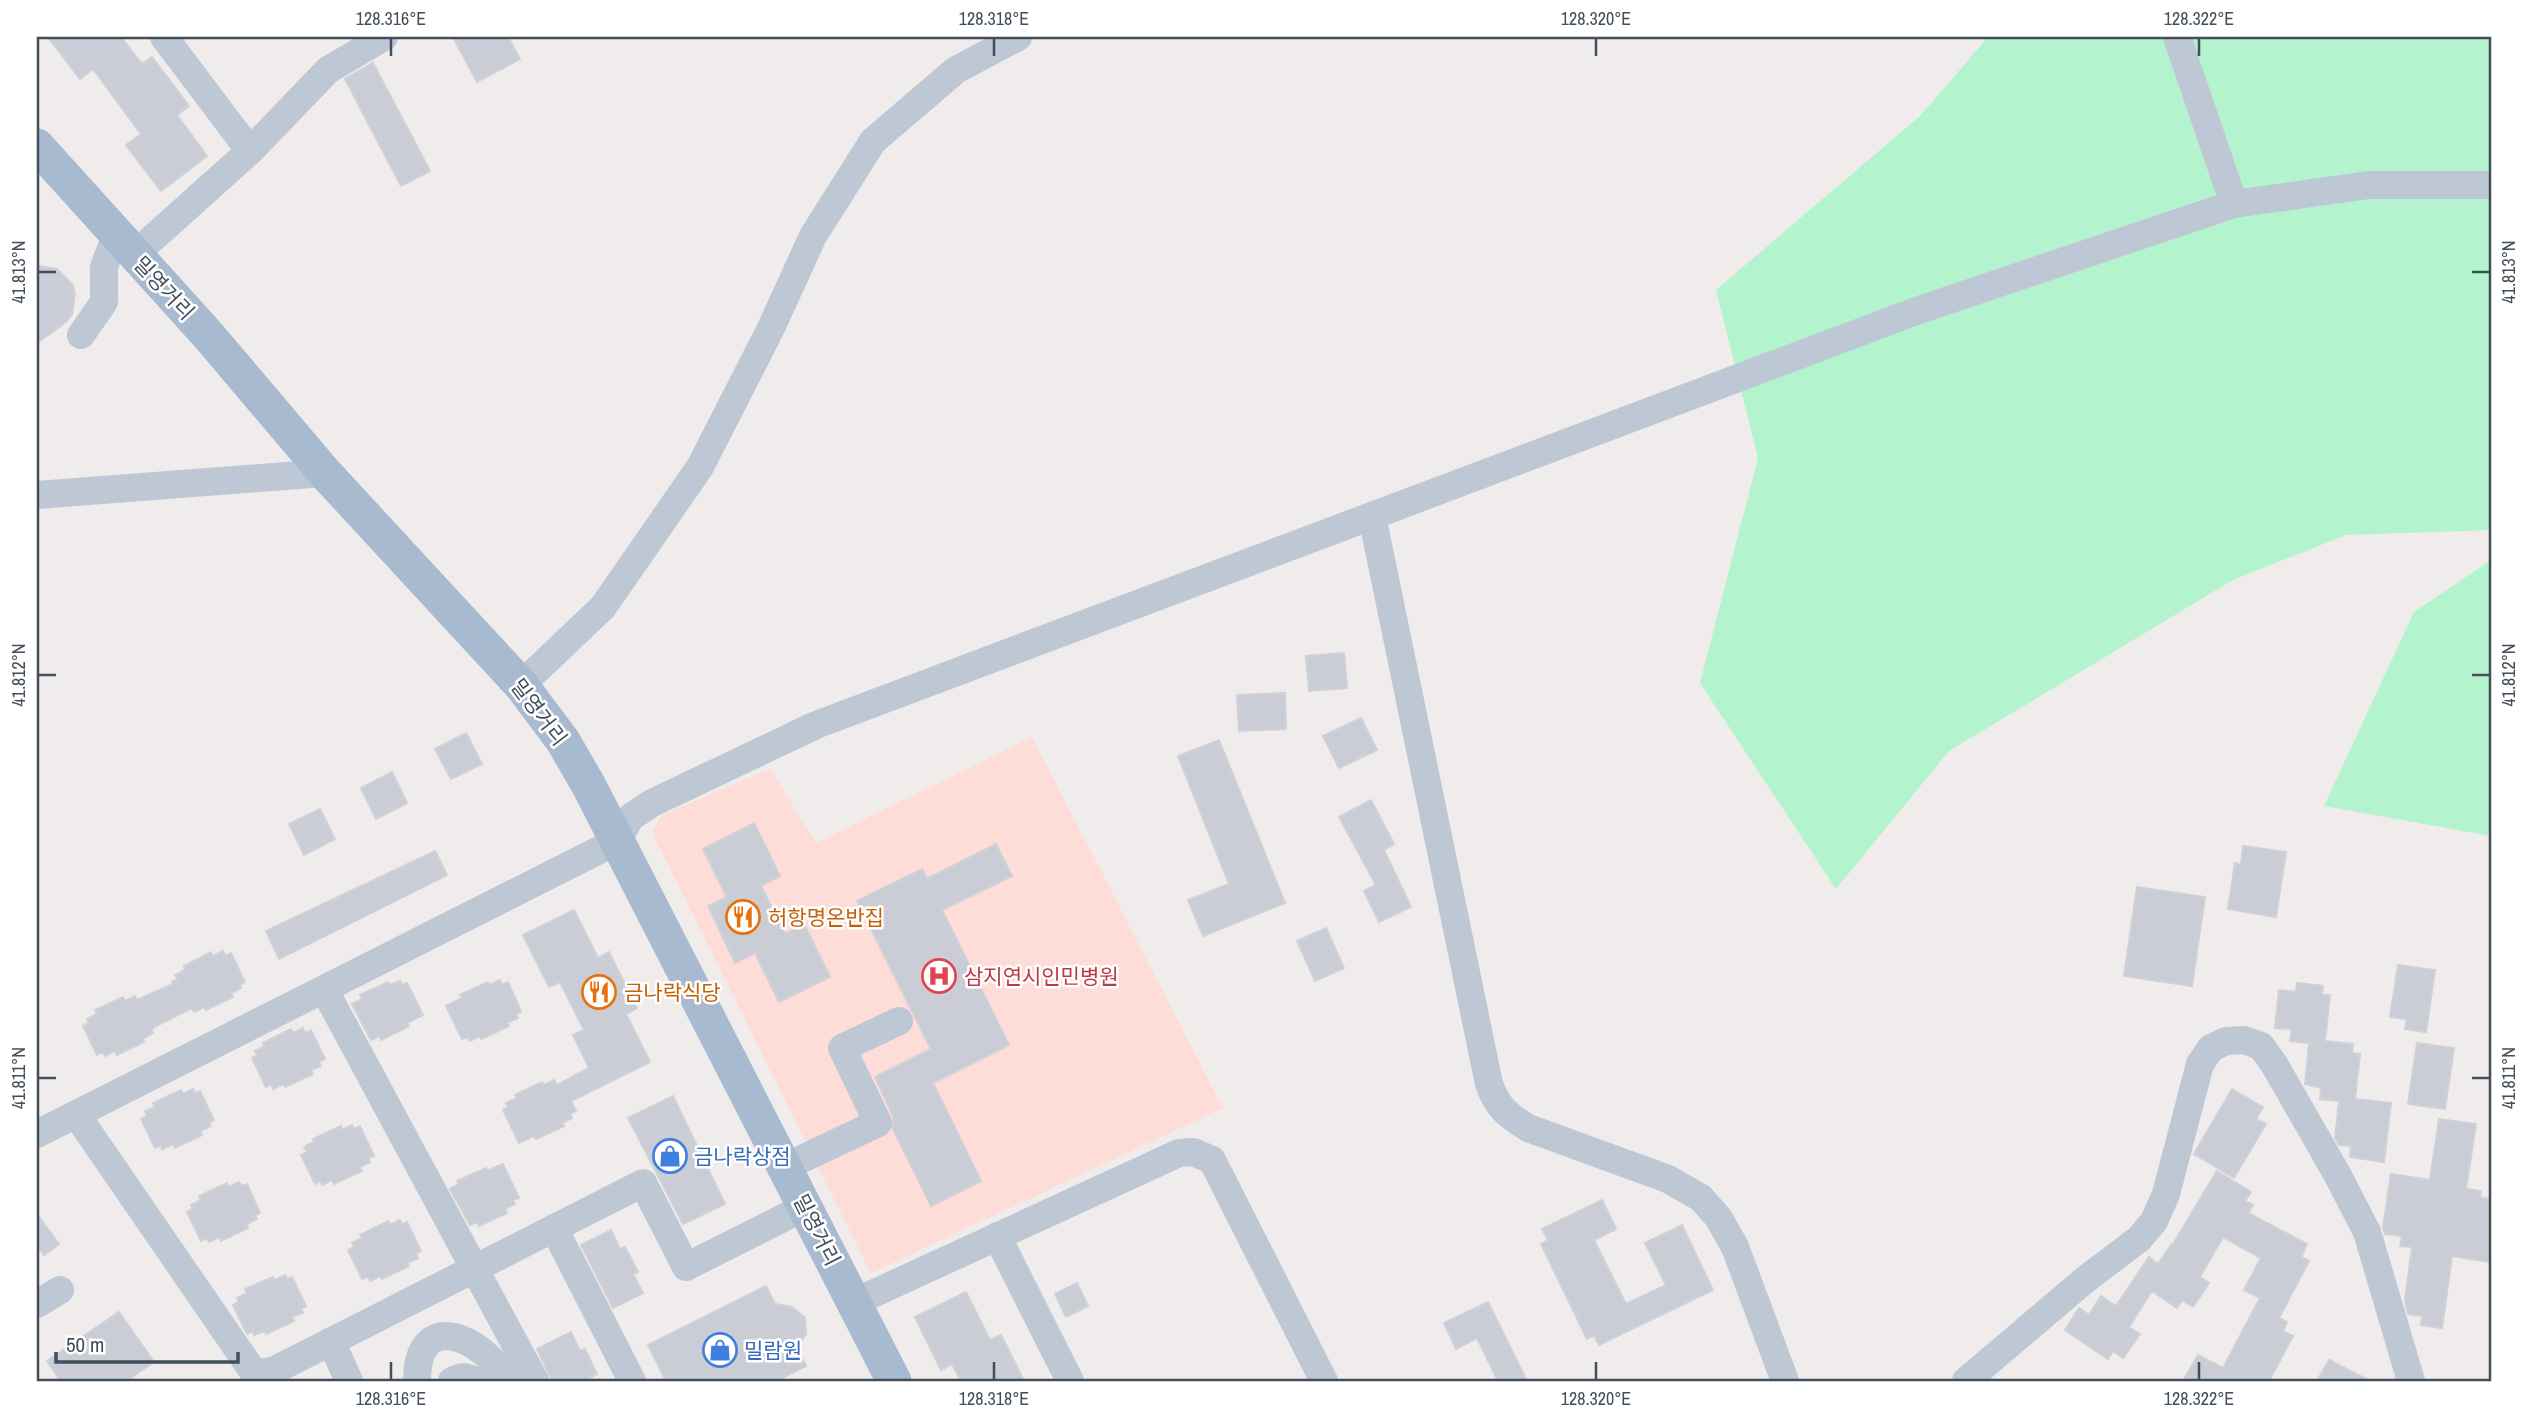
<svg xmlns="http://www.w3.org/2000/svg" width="2528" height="1418" font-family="'Archivo Narrow','Noto Sans KR',sans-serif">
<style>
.medical{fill:#fedcd7}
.green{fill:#b3f4ce}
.building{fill:#cacdd5;stroke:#cfd1d9;stroke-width:2}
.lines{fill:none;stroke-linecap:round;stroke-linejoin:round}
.minor{stroke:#bdc8d4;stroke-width:28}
.major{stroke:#a8bacf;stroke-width:35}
.ticks{fill:none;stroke:#424f5b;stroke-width:2.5}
.labels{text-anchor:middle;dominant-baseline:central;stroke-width:5;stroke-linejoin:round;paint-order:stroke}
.street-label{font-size:21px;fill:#424f5b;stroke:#fff}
.food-label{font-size:21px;fill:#c56008;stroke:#fff;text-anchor:start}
.health-label{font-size:21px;fill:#be3a42;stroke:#fff;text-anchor:start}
.shop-label{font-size:21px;fill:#366cbe;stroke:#fff;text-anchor:start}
.neatline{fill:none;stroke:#424f5b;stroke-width:2.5}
.ticks-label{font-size:18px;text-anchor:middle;fill:#424f5b}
</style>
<rect width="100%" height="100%" fill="#efeceb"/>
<path class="medical" d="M1032,737L1223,1108L871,1273L652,833L662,815L770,769L816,843Z"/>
<path class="green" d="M1988,37H2491V530L2346,535L2233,580L1949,751L1836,889L1700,683L1758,458L1716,290L1920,116Z
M2491,560V836L2324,806L2414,612Z"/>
<path class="building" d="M48,37H121L142,64L152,57L189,106L177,115L207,156L161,191L126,145L141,134L93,69L80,79Z
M453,37H508L520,59L477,82Z
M373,63L430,171L401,186L345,79Z
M37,266L57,269L72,284L75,293L72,314L66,322L37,343Z
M1344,653L1347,688L1309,691L1306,656Z
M1285,693L1286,729L1239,731L1237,695Z
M1361,718L1377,750L1339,768L1323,736Z
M466,733L482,764L451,779L435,749Z
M1219,740L1285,903L1203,936L1188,900L1229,884L1178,756Z
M392,772L407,803L376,819L361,788Z
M1371,800L1394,844L1384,850L1411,907L1379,922L1364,891L1376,885L1339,817Z
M320,809L335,839L304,855L289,824Z
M754,823L780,876L761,886L785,934L804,924L830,977L779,1002L755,953L735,963L708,906L727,897L703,849Z
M996,844L1012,876L942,910L1009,1045L933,1083L981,1181L931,1206L893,1129V1116L875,1077L931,1049L857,901L922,869L927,879Z
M2243,846L2286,852L2276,917L2228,909L2235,863L2241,865Z
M435,851L447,875L279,959L266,931Z
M2137,887L2205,897L2192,986L2124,976Z
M574,910L598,958L609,952L637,1008L626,1014L650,1062L571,1101L576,1111L570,1114L572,1118L562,1123L564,1126L536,1139L534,1136L519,1143L503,1110L508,1107L506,1103L517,1098L515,1095L542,1082L544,1085L554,1080L557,1085L589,1068L573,1035L584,1030L560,982L549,987L523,935Z
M1326,928L1344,968L1315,981L1297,941Z
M223,951L225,956L231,953L245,982L240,985L241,988L231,993L233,997L206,1010L204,1007L194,1012L192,1008L156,1026L151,1030L153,1033L143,1038L144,1042L117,1055L115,1051L105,1056L103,1052L97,1055L83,1026L89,1023L87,1019L97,1014L95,1010L123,997L125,1001L135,996L137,1000L173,984L172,982L178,979L175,975L185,970L184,966L211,952L213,956Z
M2398,965L2435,970L2426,1032L2405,1029L2407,1019L2390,1017Z
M500,980L502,985L508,982L517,1002L521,1012L516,1014L518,1018L507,1023L509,1026L481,1039L480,1036L470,1041L468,1037L462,1039L446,1006L462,998L460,995L488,982L490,985Z
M400,981L402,985L407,983L423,1015L407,1023L409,1026L381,1040L380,1036L371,1040L352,1004L362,999L360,995L388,982L390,985Z
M2297,983L2323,986L2322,995H2330L2325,1041L2353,1044L2352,1053L2360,1054L2355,1099L2391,1103L2384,1162L2350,1157L2351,1146L2339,1145L2335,1138L2339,1101L2320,1099L2321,1088L2305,1084L2309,1043L2290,1041L2292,1029L2275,1028L2279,990L2296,992Z
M303,1028L305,1033L311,1030L325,1059L319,1062L321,1066L311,1070L313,1074L285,1087L283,1084L273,1089L271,1084L266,1087L252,1058L257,1055L255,1051L265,1046L263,1043L291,1029L293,1033Z
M2417,1043L2454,1048L2445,1109L2408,1104Z
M193,1089L195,1093L200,1091L214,1120L209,1123L211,1126L200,1131L202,1135L175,1148L173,1144L162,1149L161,1145L155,1148L141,1119L147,1116L145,1111L155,1107L153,1103L181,1090L183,1094Z
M2232,1089L2263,1107L2256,1119L2266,1124L2234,1178L2194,1154Z
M673,1096L725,1204L683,1224L628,1118Z
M2439,1119L2476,1124L2466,1189L2481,1191L2480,1198L2491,1199V1262L2452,1256L2442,1328L2421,1325L2422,1316L2408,1314L2405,1300L2412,1247L2400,1246L2402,1236L2385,1234L2383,1227L2391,1174L2430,1180Z
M352,1125L354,1129L360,1126L374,1156L368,1158L370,1162L360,1167L362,1171L334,1184L332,1180L322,1185L320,1181L315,1184L301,1155L307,1152L304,1147L314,1142L313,1139L341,1126L342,1130Z
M503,1164L519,1198L513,1200L515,1204L505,1209L507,1213L479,1226L477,1222L470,1225L450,1189L459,1184L457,1181L486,1168L487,1171Z
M2217,1171L2251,1192L2245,1201L2253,1205L2248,1213L2307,1244L2301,1257L2309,1261L2279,1318L2287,1322L2283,1331L2293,1336L2269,1381H2183L2198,1355L2223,1368L2260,1298L2244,1290L2261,1258L2223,1237L2200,1277L2209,1283L2193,1307L2182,1300L2177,1308L2152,1291L2129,1327L2140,1334L2123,1358L2113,1351L2108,1359L2065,1330L2079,1308L2089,1315L2101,1296L2116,1306L2149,1257L2158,1264L2171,1245L2172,1246Z
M239,1182L241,1186L247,1184L260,1213L255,1215L257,1219L247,1224L248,1228L221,1241L219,1237L209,1242L207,1238L201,1241L187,1212L193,1209L191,1205L201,1200L199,1196L227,1183L229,1187Z
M1602,1200L1616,1229L1594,1240L1626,1304L1666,1285L1645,1243L1682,1225L1713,1290L1599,1345L1594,1335L1587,1339L1541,1244L1548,1240L1542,1229Z
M37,1214L59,1244L44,1255L37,1245Z
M400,1220L402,1225L407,1222L421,1251L416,1254L418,1258L407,1263L409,1266L382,1279L380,1276L370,1281L368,1277L362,1279L348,1250L354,1247L352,1243L362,1238L360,1235L388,1221L390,1225Z
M611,1230L620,1249L625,1247L638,1272L633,1274L643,1293L613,1308L581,1245Z
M285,1275L287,1279L292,1277L306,1306L301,1309L303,1313L292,1317L294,1321L266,1334L265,1331L254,1335L253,1331L247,1334L233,1305L239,1302L237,1298L247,1293L245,1289L273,1277L275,1280Z
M1077,1283L1088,1306L1066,1317L1055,1294Z
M766,1286L775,1304L792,1307L805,1318L806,1334L797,1348L806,1366L776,1381H666L648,1345Z
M966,1292L990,1340L1001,1335L1024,1381H961L952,1364L941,1370L915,1317Z
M1488,1302L1527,1381H1498L1477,1338L1456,1349L1444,1323Z
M119,1312L154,1362L126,1381H61L47,1361Z
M571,1332L580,1351L585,1349L597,1374L584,1381H552L537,1349Z
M2329,1360L2370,1381H2317Z"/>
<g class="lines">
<path class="minor" d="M164,37L250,151
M2177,37L2234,204
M134,255L250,151L328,70L384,37
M81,335L104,302V267L116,235
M37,495L325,473
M1372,516L1489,1084C1498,1108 1506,1114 1528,1128L1668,1179L1701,1198L1718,1217L1735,1247L1785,1381
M521,685L603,607L700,467L771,328L813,236L873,141L956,70L1018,37
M324,989L535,1381
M76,1114L252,1370L262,1373L275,1370L643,1183L686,1267L805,1207
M37,1134L617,841L631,817L652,803L816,725L1919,310L2234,204L2369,185H2491
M785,1167L878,1123L842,1048L899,1021
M554,1228L632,1381
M997,1236L1070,1381
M855,1302L1179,1153L1193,1152L1212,1160L1324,1381
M37,1304L60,1290
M331,1341L349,1381
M417,1381C417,1307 483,1337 507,1381
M452,1381C461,1376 466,1376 475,1381
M1966,1381L2086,1279L2139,1239L2154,1221L2166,1194L2200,1064L2211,1048L2226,1041L2244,1040L2261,1046L2274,1064L2337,1174L2367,1232L2411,1381"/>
<path class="major" d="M37,146L208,335L325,473L521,685L563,741L589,786L894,1381"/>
</g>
<path class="ticks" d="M391,38V56M994,38V56M1596,38V56M2199,38V56M38,272H56M2472,272H2490M38,675H56M2472,675H2490M38,1078H56M2472,1078H2490M391,1362V1380M994,1362V1380M1596,1362V1380M2199,1362V1380"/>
<defs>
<g id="restaurant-ring" transform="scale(1.75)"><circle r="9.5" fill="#fff" stroke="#e8710a" stroke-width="1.5"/><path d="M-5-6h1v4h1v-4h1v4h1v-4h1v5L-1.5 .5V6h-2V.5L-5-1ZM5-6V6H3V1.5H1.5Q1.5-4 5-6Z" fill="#e8710a"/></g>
<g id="hospital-ring" transform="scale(1.75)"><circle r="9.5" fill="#fff" stroke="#e0444e" stroke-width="1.5"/><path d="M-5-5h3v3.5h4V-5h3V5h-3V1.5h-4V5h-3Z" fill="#e0444e"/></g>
<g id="shop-ring" transform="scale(1.75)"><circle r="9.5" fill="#fff" stroke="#3f7fe0" stroke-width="1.5"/><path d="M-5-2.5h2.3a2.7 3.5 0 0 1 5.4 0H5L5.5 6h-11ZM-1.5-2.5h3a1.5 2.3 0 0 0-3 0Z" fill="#3f7fe0"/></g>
</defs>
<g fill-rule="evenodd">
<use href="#restaurant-ring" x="743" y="917"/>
<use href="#hospital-ring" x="939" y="976"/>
<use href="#restaurant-ring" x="599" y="992"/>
<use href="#shop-ring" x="670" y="1156"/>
<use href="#shop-ring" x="720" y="1350"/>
</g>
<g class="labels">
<g class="street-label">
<text transform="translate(164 288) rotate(47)">밀영거리</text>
<text transform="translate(539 712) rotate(53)">밀영거리</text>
<text transform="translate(817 1230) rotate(63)">밀영거리</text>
</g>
<g class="food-label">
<text x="768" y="917">허항명온반집</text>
<text x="624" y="992">금나락식당</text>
</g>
<g class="health-label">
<text x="964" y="976">삼지연시인민병원</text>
</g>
<g class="shop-label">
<text x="694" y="1156">금나락상점</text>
<text x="744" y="1350">밀람원</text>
</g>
</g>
<rect width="2528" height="1418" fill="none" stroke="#ffffff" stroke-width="77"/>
<path d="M56 1352v10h182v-10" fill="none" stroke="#424f5b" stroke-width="3.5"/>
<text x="66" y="1352" font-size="21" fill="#424f5b" stroke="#ffffff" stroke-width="5" paint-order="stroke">50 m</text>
<rect x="38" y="38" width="2452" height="1342" class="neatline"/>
<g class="ticks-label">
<text x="391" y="25">128.316°E</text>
<text x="994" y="25">128.318°E</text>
<text x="1596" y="25">128.320°E</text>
<text x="2199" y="25">128.322°E</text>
<text transform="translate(19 272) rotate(-90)" y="6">41.813°N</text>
<text transform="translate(2509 272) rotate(-90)" y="6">41.813°N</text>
<text transform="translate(19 675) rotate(-90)" y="6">41.812°N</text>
<text transform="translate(2509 675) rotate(-90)" y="6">41.812°N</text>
<text transform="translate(19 1078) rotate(-90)" y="6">41.811°N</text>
<text transform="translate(2509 1078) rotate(-90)" y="6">41.811°N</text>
<text x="391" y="1405">128.316°E</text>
<text x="994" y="1405">128.318°E</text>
<text x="1596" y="1405">128.320°E</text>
<text x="2199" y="1405">128.322°E</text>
</g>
</svg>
